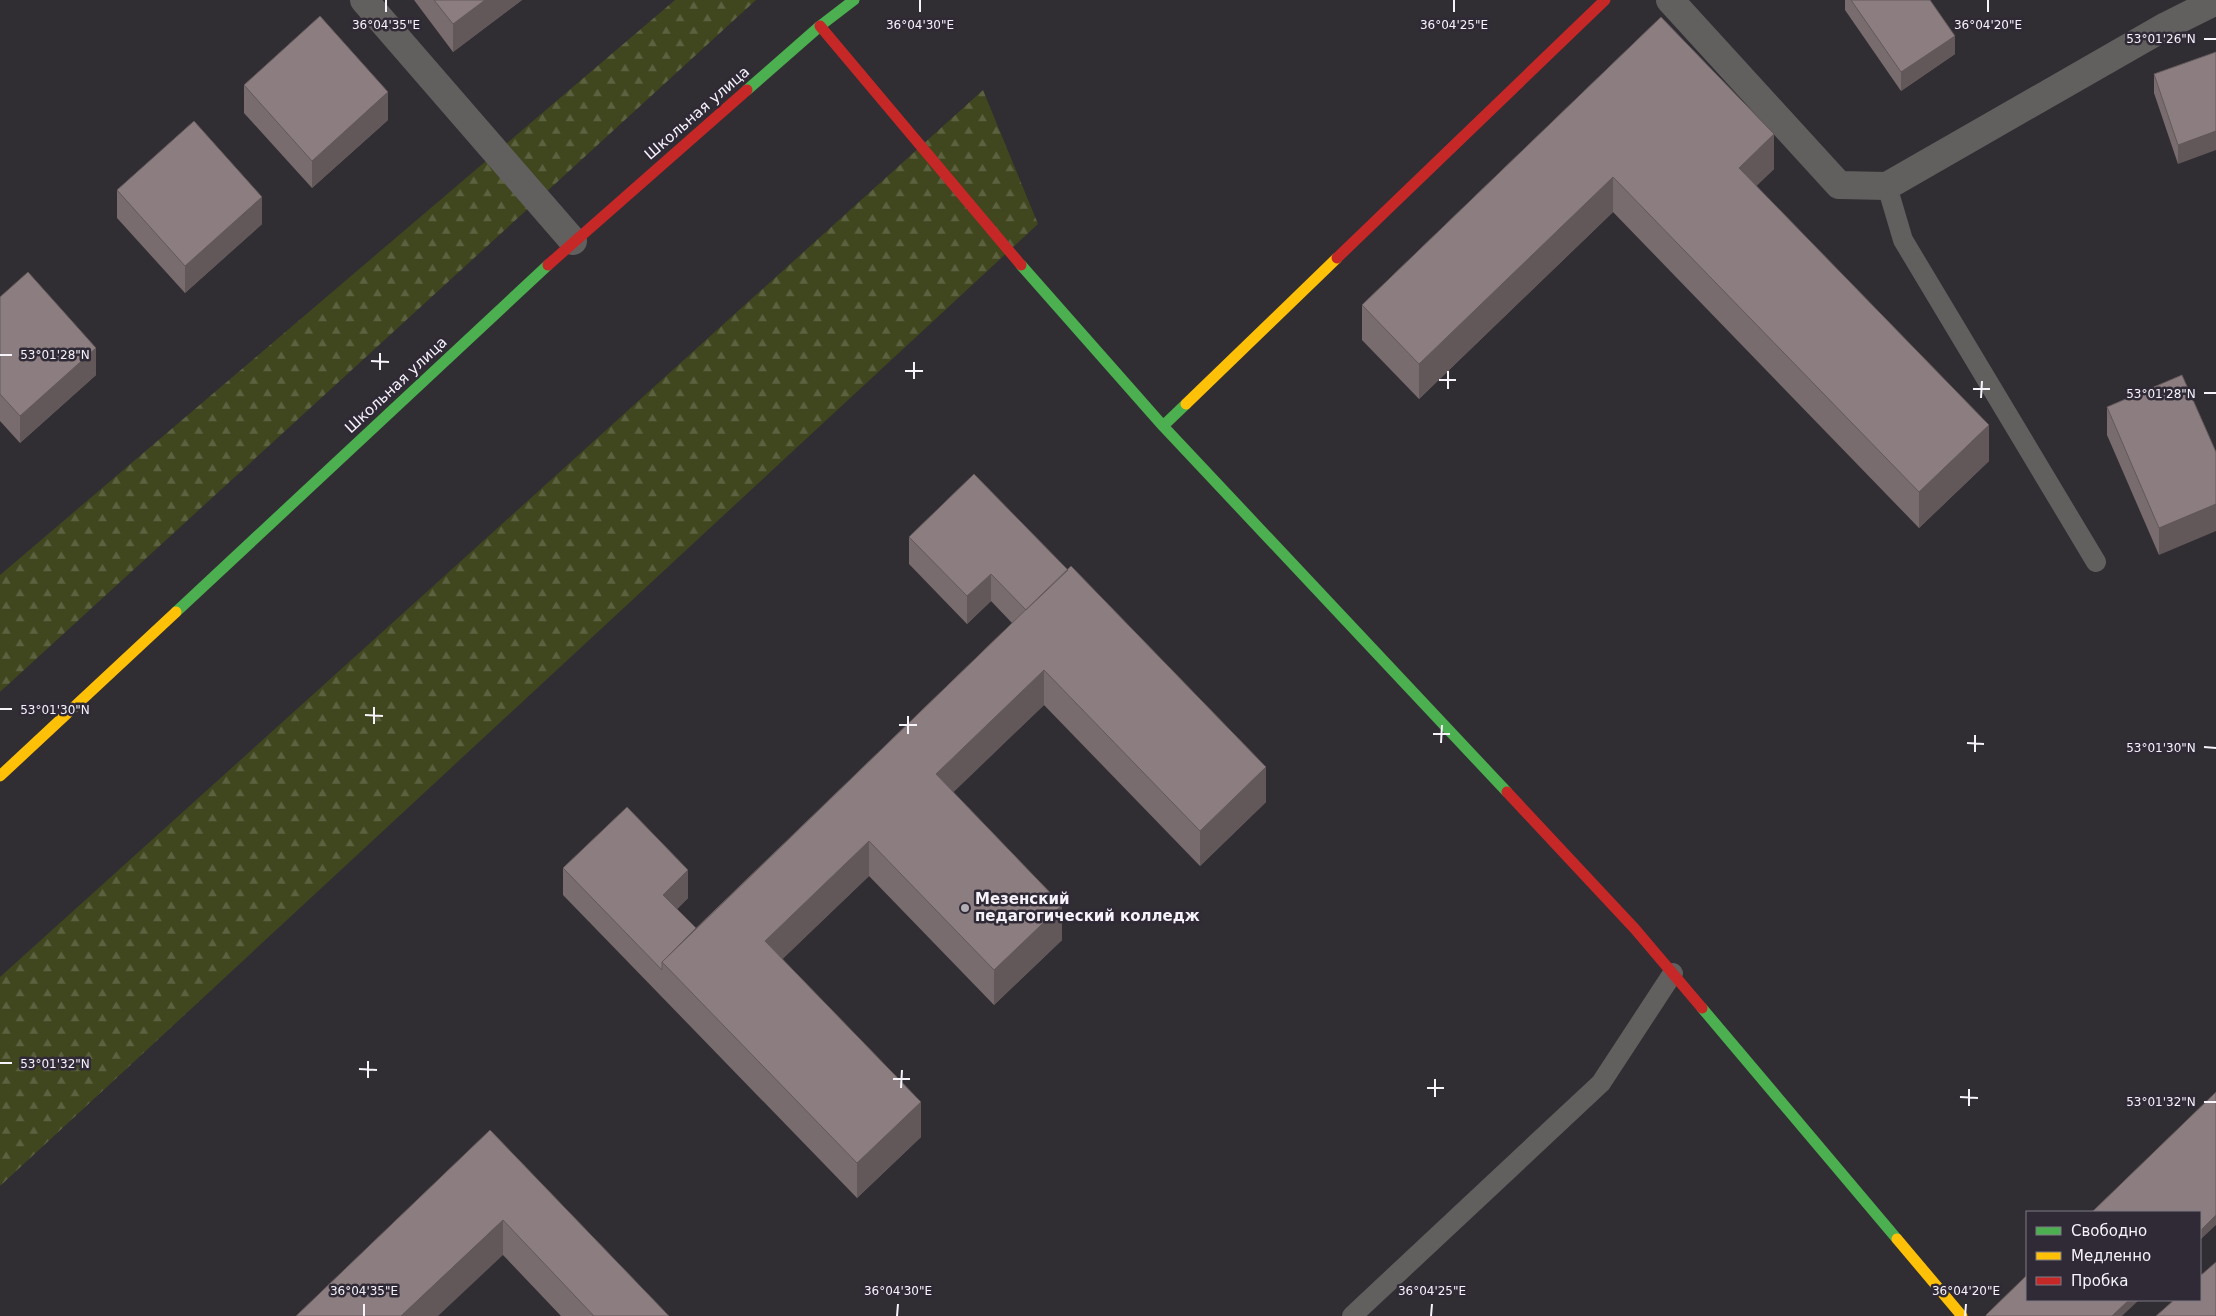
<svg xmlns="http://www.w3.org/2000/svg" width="2216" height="1316" font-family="'DejaVu Sans',sans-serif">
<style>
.forest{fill:url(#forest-firs)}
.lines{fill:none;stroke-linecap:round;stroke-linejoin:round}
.lane{stroke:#62605f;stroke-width:20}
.street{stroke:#62605f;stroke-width:28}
.fast{stroke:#4caf50;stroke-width:11}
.slow{stroke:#ffc107;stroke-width:11}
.jam{stroke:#c62828;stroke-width:11}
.wall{fill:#786c6e}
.shaded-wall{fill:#62585a}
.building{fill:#8c7e80;stroke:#62585a}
.ticks{fill:none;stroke:#f6f3fb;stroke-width:2}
.poi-dot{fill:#b1aeb5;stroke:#2f2a36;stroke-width:2}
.labels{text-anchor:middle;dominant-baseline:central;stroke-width:5;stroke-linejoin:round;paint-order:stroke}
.street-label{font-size:15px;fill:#f6f3fb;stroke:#2f2a36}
.poi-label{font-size:15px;font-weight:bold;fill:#f6f3fb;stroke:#2f2a36;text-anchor:start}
.ticks-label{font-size:12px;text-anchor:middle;fill:#f6f3fb;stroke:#2f2a36;stroke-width:5;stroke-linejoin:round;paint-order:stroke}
</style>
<defs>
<pattern id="forest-firs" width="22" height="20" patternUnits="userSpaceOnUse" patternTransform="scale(1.25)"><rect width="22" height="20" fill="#40461e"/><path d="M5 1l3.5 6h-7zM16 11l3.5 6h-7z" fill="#5c6140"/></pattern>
</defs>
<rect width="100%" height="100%" fill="#302d33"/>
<path class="forest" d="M675,0H756L0,692V575Z
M983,90L1038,224L0,1186V977Z"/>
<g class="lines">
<path class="lane" d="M1887,186L1903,240L2096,562
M1352,1316L1601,1083L1673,973"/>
<path class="street" d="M364,0L573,241
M1670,0L1839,185L1887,186L2166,26L2216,1"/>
<path class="fast" d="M747,90L820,26L854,0
M1021,265L1163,426L1186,404
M1163,426L1507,792
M176,612L548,265
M1702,1008L1897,1239"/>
<path class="slow" d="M1186,404L1337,258
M0,776L176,612
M1897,1239L1962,1316"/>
<path class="jam" d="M820,26L1021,265
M1337,258L1605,0
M548,265L747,90
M1507,792L1635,929L1702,1008"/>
</g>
<path class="wall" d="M414,0H522L453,52Z
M1845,0H1930L1955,54L1901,91L1845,10Z
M1661,17L1774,169L1756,186L1989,461L1919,528L1613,212L1419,399L1362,340V305Z
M2216,52L2178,164L2154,93V74Z
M244,85L388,120L312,188L244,113Z
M117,190L262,224L185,293L117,218Z
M0,297L96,375L20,443L0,421Z
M2182,375L2159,555L2107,435V407Z
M974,474L1266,802L1200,866L1044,705L953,792L1062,940L994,1005L869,876L782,959L921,1137L857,1198L563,895V868L688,898L677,909L696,928L1012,623L991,601L967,624L909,564V537Z
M490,1130L669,1316H561L503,1255Z"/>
<path class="shaded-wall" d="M485,0H522L453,52V24Z
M1955,36V54L1901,91V72Z
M388,92V120L312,188V161Z
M2216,131V150L2178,164V145Z
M1774,134V169L1739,203V168Z
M1613,177V212L1419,399V364Z
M262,197V224L185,293V266Z
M96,348V375L20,443V416Z
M1989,425V461L1919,528V492Z
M2216,504V531L2159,555V528Z
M991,574V601L967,624V596Z
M1044,670V705L936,809V774Z
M1266,767V802L1200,866V831Z
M869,841V876L765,976V941Z
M688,870V898L663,922V895Z
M1062,905V940L994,1005V970Z
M921,1102V1137L857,1198V1163Z
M2216,1215V1225L2200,1240V1231Z
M503,1220V1255L438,1316H401Z
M2129,1300H2139L2122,1316H2112Z"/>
<path class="building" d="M434,0H485L453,24Z
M1851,0H1930L1955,36L1901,72Z
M320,16L388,92L312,161L244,85Z
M1661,17L1774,134L1739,168L1989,425L1919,492L1613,177L1419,364L1362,305Z
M2216,52V131L2178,145L2154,74Z
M194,121L262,197L185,266L117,190Z
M28,272L96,348L20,416L0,394V297Z
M2182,375L2216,452V504L2159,528L2107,407Z
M974,474L1068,570L1026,610L991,574L967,596L909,537Z
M1071,566L1266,767L1200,831L1044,670L936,774L1062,905L994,970L869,841L765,941L921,1102L857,1163L662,962Z
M627,807L688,870L663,895L696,928L662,962V970L563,868Z
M2216,1092V1215L2200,1231V1212H2092Z
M490,1130L669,1316H594L503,1220L401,1316H296Z
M2216,1262V1316H2156L2174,1300H2200V1276Z
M2027,1275V1300H2129L2112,1316H1986V1315Z"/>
<path class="ticks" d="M386,12V0M920,12V0M1454,12V0M1988,12V0M2204,39H2216M0,355H12M371,361L389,362M380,370V353M905,371H923M914,379V362M1439,380H1456M1448,389V371M1973,389H1990M2204,393H2216M1981,398L1982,381M0,709H12M365,715L383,716M374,724V707M899,725H917M908,734V716M1433,734H1450M1441,743L1442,725M1967,743L1984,744M2204,747L2216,748M1975,752V735M0,1063H12M359,1069L377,1070M368,1078V1061M893,1079H910M901,1088L902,1070M1427,1088H1444M1435,1097V1079M1960,1097L1978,1098M2204,1102H2216M1969,1106V1089M364,1316V1304M897,1316L898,1304M1431,1316L1432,1304M1965,1316L1966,1304"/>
<circle class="poi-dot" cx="965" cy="908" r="5"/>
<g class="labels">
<g class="street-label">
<text transform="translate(697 113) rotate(-41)">Школьная улица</text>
<text transform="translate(396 385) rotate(-43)">Школьная улица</text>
</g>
<g class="poi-label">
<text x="975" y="899">Мезенский<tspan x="975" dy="17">педагогический колледж</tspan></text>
</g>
</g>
<g class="ticks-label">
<text x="386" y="29">36°04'35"E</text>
<text x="920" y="29">36°04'30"E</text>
<text x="1454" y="29">36°04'25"E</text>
<text x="1988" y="29">36°04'20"E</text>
<text x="2161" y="43">53°01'26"N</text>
<text x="55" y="359">53°01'28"N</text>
<text x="2161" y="398">53°01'28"N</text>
<text x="55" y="714">53°01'30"N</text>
<text x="2161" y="752">53°01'30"N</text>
<text x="55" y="1068">53°01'32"N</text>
<text x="2161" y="1106">53°01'32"N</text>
<text x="364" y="1295">36°04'35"E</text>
<text x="898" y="1295">36°04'30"E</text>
<text x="1432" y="1295">36°04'25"E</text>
<text x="1966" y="1295">36°04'20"E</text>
</g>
<rect x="2026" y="1211" width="175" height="90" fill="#2f2a36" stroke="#7f7a85"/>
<rect x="2036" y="1227" width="25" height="8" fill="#4caf50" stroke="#7f7a85"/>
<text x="2071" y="1236" font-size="15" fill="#f6f3fb">Свободно</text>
<rect x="2036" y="1252" width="25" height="8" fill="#ffc107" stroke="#7f7a85"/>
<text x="2071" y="1261" font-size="15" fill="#f6f3fb">Медленно</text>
<rect x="2036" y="1277" width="25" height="8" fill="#c62828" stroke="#7f7a85"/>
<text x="2071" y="1286" font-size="15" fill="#f6f3fb">Пробка</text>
</svg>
